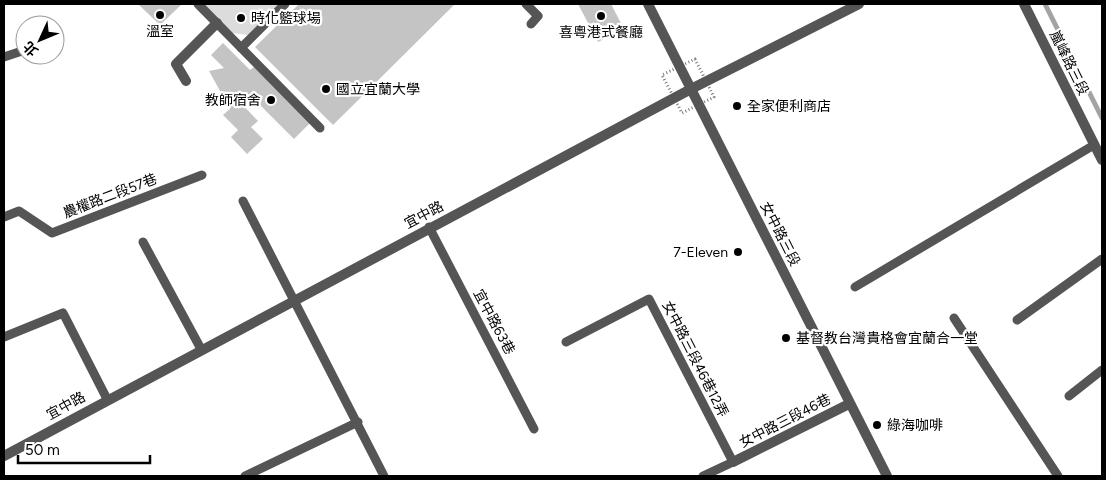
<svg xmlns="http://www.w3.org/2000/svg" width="1106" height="480" font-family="Figtree,'Noto Sans TC',sans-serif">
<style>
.green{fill:#dcdcdc}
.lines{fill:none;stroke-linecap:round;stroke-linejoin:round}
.stream{stroke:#a3a3a3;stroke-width:5}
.building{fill:#c4c4c4}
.path{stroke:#777;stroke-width:3;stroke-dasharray:1 2.5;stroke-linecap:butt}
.service{stroke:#555;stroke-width:9}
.minor{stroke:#555;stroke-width:10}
.tertiary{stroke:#555;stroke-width:10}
.poi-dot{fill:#000;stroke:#fff;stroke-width:2}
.labels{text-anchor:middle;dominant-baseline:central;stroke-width:4.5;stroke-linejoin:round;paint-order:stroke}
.poi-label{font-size:14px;fill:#000;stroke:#fff;text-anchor:start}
.street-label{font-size:14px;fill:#000;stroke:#fff}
</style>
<rect width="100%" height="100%" fill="#fff"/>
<path class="green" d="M203,4H279L248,35L232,33Z"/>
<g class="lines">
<path class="stream" d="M1045,4L1102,118"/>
</g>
<path class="building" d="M138,4H182L160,25Z
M299,4H455L333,125L255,47Z
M578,4H611L624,29L598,42Z
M223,43L250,70L255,66L310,123L294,139L251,96L249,98L246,95L240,102L258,121L251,127L263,139L247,154L231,137L238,130L223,115L230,109L209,71L224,68L211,55Z"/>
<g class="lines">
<path class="path" d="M695,59L714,97L682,113L662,75Z"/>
<path class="service" d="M198,4L320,128
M526,4L538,16L531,24
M241,48L285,4
M4,57L25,50
M243,201L384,476
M4,217L19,211L52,233L202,175
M429,227L534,429
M143,242L201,349
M855,287L1094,145
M954,318L1058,476
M1017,320L1102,259
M4,337L63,313L107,399
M566,342L649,299L733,462L703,476
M1069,396L1102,370
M245,476L358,422"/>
<path class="minor" d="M648,4L887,476
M186,81L176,64L217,23
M4,456L691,89L859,4
M733,462L849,404"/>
<path class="tertiary" d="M1024,4L1102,160"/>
</g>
<g class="poi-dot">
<circle cx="160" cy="15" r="5"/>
<circle cx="601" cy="16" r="5"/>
<circle cx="241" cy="18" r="5"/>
<circle cx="326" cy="89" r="5"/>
<circle cx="271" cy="100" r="5"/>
<circle cx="737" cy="106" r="5"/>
<circle cx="738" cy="252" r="5"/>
<circle cx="786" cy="338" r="5"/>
<circle cx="877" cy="425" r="5"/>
</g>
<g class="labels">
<g class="poi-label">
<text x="251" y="18">時化籃球場</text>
<text x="160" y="31" text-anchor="middle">溫室</text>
<text x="601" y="32" text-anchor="middle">喜粵港式餐廳</text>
<text x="336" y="89">國立宜蘭大學</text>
<text x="261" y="100" text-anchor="end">教師宿舍</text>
<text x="747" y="106">全家便利商店</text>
<text x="728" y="252" text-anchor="end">7-Eleven</text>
<text x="796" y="338">基督教台灣貴格會宜蘭合一堂</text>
<text x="887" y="425">綠海咖啡</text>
</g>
<g class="street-label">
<text transform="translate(1069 63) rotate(64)">嵐峰路三段</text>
<text transform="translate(110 196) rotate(-21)">農權路二段57巷</text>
<text transform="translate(424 215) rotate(-28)">宜中路</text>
<text transform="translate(780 234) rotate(63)">女中路三段</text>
<text transform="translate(494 322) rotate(62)">宜中路63巷</text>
<text transform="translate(695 359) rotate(63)">女中路三段46巷12弄</text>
<text transform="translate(66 406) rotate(-29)">宜中路</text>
<text transform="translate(785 421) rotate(-27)">女中路三段46巷</text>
</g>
</g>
<rect width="1106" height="480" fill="none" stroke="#000000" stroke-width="10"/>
<g transform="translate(40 40) rotate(226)"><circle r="24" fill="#ffffff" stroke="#999999"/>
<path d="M0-4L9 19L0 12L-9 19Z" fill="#000000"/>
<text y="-8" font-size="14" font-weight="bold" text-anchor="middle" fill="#000000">北</text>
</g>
<path d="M18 455v8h132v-8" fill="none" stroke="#000000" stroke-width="2.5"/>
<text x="25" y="455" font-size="15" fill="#000000" stroke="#ffffff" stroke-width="4" paint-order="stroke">50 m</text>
</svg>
